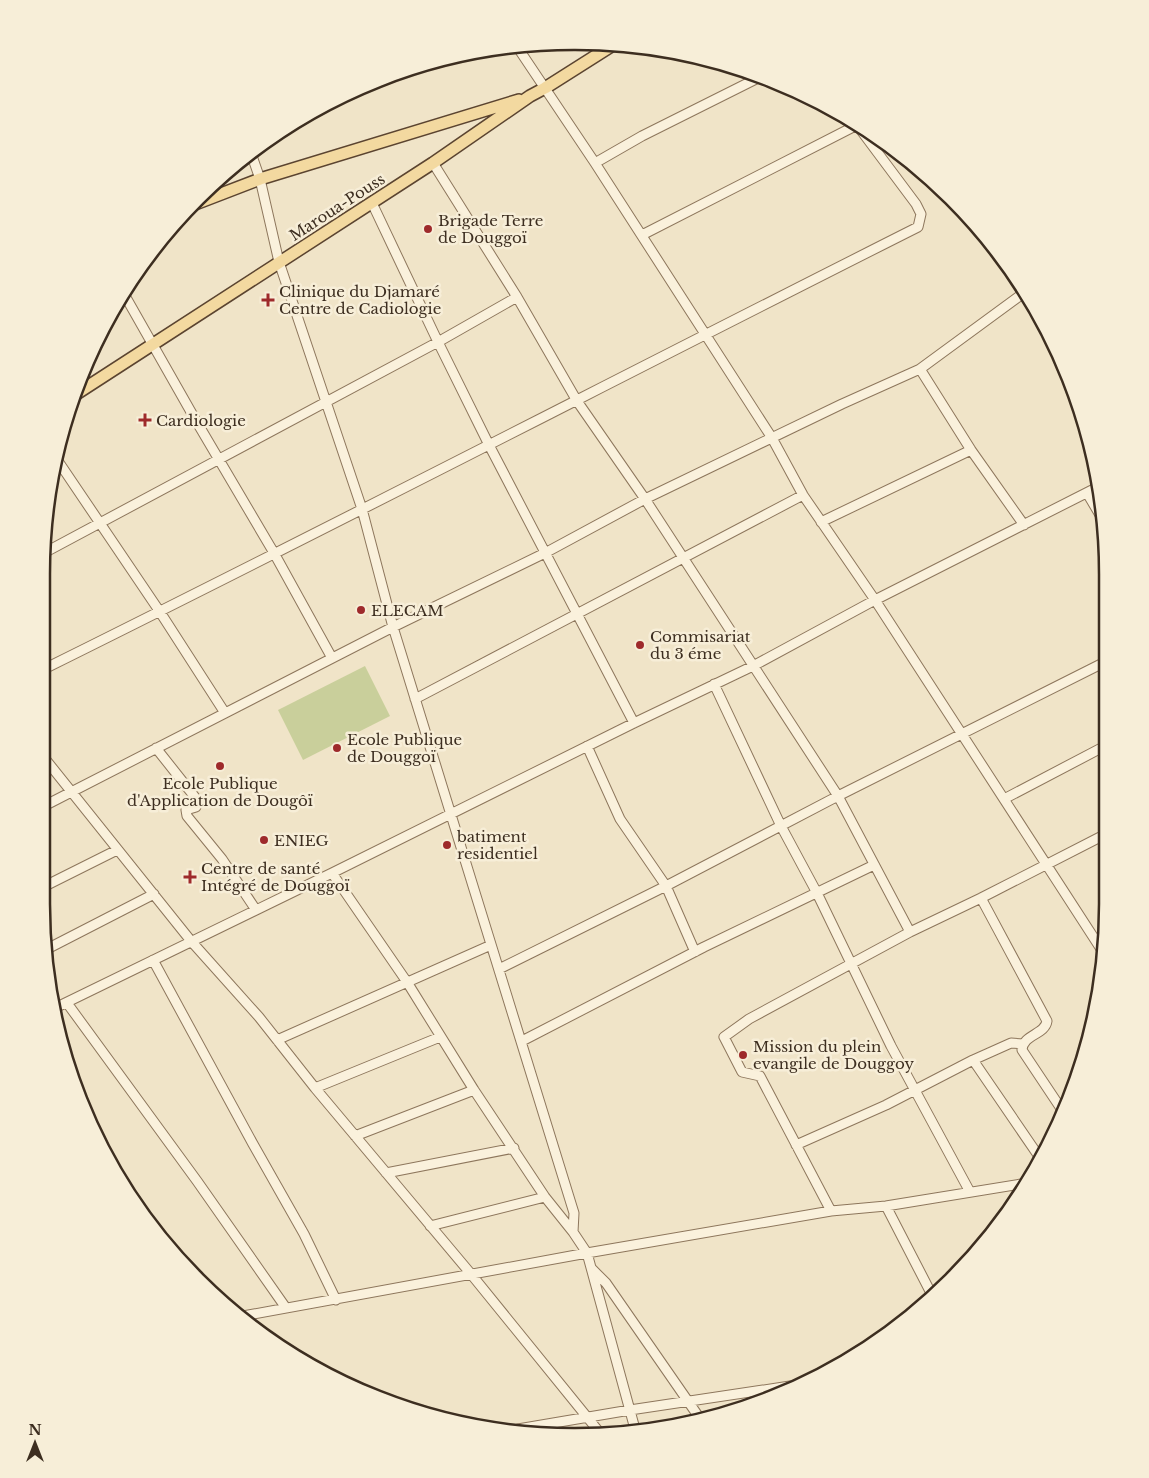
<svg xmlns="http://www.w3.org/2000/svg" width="1149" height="1478" font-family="'Libre Baskerville',serif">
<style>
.green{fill:#c9cf9b}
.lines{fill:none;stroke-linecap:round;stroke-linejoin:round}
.minor-casing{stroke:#8d765c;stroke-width:11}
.major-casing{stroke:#5b4430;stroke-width:14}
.minor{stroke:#faf1dc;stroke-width:9}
.major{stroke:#f3d9a0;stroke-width:11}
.poi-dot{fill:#9e2a2b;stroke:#f7eed8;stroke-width:2}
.labels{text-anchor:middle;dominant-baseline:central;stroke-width:5;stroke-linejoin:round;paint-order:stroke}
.street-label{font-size:15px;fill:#3d2e20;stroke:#f7eed8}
.poi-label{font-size:15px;fill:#3d2e20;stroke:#f7eed8;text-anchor:start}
.rim{fill:none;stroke:#3d2e20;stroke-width:2.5}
</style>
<rect width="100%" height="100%" fill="#f0e4c8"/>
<path class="green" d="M365,666L390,716L303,760L278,710Z"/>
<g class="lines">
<g class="minor-casing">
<path id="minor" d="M516,45L595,163L772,438L803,495L875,600L1103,952
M251,153L260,179L279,262L362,509L393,627L574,1213L573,1232
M433,163L517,297L577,401L645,499L838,796L1107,661
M595,163L642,136L760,77
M372,203L438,342L489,445L634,723
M642,235L857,125
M124,294L195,419L274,553L332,658
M920,369L1025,292
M58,461L160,612L225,713
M1087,493L1103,520
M821,522L971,450
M42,554L438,342L517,297
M42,670C335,525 626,374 918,227L921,214L916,204L857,125
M714,684L781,826L817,893L891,1046L970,1192
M415,699L803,495
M587,746L620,819L666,886L695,952
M156,748L198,801L196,807L186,810L187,816L222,859L256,910
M42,755L191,941L259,1017L315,1088L471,1274L600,1433
M1004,799L1107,745
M42,807L393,627L545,553L645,499L842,404L920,369L971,450L1024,525
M332,873L407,982L474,1090L545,1197L573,1232L587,1253L635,1429
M41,888L117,850
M981,898L1047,1021C1045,1035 1023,1034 1022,1050L1064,1113
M47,949L154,894
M153,960L253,1144L304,1234L336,1300
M499,969L666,886L838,796L910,932L981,898L1108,833
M67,1003L197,1181L286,1308
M55,1008L332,873L634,723L753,666L875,600L1096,488
M277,1040L491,945
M522,1041L704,947L874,865
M973,1060L1040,1158
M315,1088L440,1037
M355,1136L474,1090
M796,1145L886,1105L973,1060L1011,1043L1023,1044
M386,1173L514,1148
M886,1206L932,1295
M831,1211L760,1076L742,1072L724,1037L749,1019L910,932
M430,1226L545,1197
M592,1269L606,1283L701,1420
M243,1316L587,1253L831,1211L886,1206L1027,1183
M518,1429L630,1410L790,1386"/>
</g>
<g class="major-casing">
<path id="major" d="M195,204L260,179L519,100
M73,396L433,163L530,96L545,88L616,43"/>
</g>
<use href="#minor" class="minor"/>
<use href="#major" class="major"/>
</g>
<g class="poi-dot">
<circle cx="428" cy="229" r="5"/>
<path d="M265.5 292.5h5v5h5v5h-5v5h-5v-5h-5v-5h5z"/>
<path d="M142.5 412.5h5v5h5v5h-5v5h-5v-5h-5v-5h5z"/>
<circle cx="361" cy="610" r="5"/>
<circle cx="640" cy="645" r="5"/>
<circle cx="337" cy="748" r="5"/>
<circle cx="220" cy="766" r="5"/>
<circle cx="264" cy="840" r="5"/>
<circle cx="447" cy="845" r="5"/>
<path d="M187.5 869.5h5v5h5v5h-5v5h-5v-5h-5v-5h5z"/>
<circle cx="743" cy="1055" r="5"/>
</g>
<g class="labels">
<g class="street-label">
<text transform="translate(337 207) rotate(-33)">Maroua-Pouss</text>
</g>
<g class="poi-label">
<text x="438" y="220">Brigade Terre<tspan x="438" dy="17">de Douggoï</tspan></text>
<text x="279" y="291">Clinique du Djamaré<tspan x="279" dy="17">Centre de Cadiologie</tspan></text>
<text x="156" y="420">Cardiologie</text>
<text x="371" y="610">ELECAM</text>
<text x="650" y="636">Commisariat<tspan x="650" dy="17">du 3 éme</tspan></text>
<text x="347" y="739">Ecole Publique<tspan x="347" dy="17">de Douggoï</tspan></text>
<text x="220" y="783" text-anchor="middle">Ecole Publique<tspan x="220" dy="17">d'Application de Dougôï</tspan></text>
<text x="457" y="836">batiment<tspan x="457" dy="17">residentiel</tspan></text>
<text x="274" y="840">ENIEG</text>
<text x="201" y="868">Centre de santé<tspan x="201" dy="17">Intégré de Douggoï</tspan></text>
<text x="753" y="1046">Mission du plein<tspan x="753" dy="17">evangile de Douggoy</tspan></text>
</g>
</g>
<path d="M0 0H1149V1478H0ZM574 50H575A524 524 0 0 1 1099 574V904A524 524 0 0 1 575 1428H574A524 524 0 0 1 50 904V574A524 524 0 0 1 574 50Z" fill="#f7eed8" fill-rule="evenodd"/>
<path class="rim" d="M574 50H575A524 524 0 0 1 1099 574V904A524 524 0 0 1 575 1428H574A524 524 0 0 1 50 904V574A524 524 0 0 1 574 50Z"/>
<g transform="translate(35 1443)" stroke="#f7eed8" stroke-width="4" paint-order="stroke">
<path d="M0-4L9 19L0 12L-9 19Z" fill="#3d2e20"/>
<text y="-8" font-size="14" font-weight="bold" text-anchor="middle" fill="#3d2e20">N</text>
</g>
</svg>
